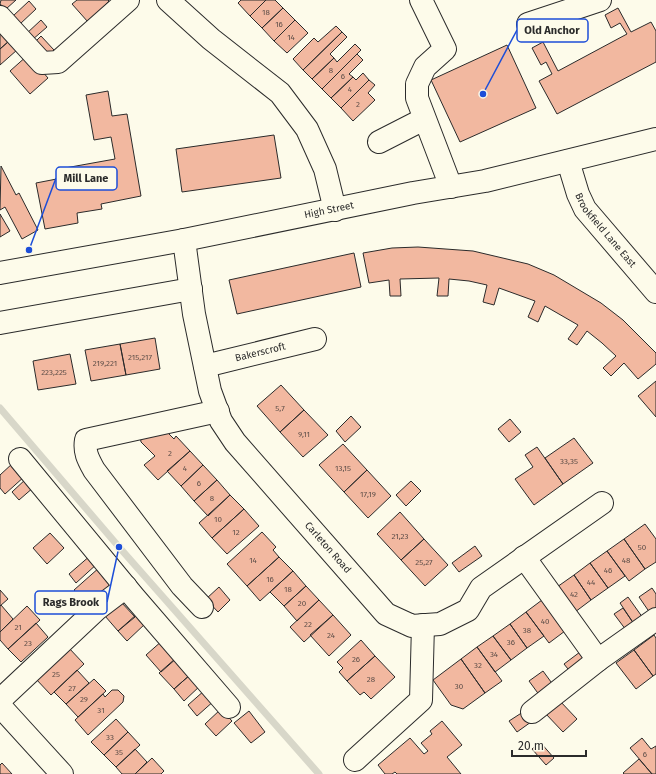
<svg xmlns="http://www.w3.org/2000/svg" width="656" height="774" font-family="'Fira Sans',sans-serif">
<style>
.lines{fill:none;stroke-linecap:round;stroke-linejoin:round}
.stream{stroke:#d8d7c9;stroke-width:7}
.building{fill:#f2b8a0;stroke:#2b2b2b}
.minor-casing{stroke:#2b2b2b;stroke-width:24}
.major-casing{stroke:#2b2b2b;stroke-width:24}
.minor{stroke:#fdfbea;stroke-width:22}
.major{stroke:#fdfbea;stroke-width:22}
.labels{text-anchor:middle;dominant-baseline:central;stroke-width:3;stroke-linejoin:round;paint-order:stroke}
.number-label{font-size:8px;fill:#5d4e48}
.street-label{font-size:10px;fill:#2b2b2b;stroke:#fdfbea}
.leader{fill:none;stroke:#1d4ed8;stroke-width:1.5}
.callout-dot{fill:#1d4ed8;stroke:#fdfbea;stroke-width:1.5}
.callout{fill:#fdfbea;stroke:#1d4ed8;stroke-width:1.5}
.callout-label{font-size:11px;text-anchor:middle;font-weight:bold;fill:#2b2b2b}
</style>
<rect width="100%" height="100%" fill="#fdfbea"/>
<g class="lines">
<path class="stream" d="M0,408L119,547L319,774"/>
</g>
<path class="building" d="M16,0L6,9L0,4L1,0Z
M77,0H108L109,1L88,22L72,4Z
M241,0H266L250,16L238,3Z
M266,0H275L283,8L262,28L250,16Z
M29,1L36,9L20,24L13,16Z
M283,8L295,20L274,41L262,28Z
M618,8L631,32L651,22L656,31V62L557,114L539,81L552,74L546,62L541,65L532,48L543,42L558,71L627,34L620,23L611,28L605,15Z
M41,20L47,27L32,40L26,34Z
M295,20L308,33L287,53L274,41Z
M336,26L342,32L303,70L293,59L314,38L318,42Z
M342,32L347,37L330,54L334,58L312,79L303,70Z
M1,33L9,41L0,49V34Z
M41,36L54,50L46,57L34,43Z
M9,41L17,50L0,65V49Z
M355,44L361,50L322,89L312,79L334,58L337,62Z
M507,45L536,108L460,142L431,80Z
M357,54L363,60L349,74L353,77L331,98L322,89Z
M28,55L48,78L30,94L10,71Z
M363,73L369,80L341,108L331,98L353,77L356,80Z
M369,80L375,85L368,93L375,100L353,121L341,108Z
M108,91L112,116L127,114L141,196L101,204L102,209L77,213L78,223L45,229L36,183L67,177L65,168L115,159L111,137L94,140L86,95Z
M274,135L281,178L182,192L176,149Z
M1,166L16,195L19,193L38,230L22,239L5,207L0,210Z
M0,214L10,231L0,237Z
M418,247L473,251L528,264L554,275L601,303L623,320L656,353V364L638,379L624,363L611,376L603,368L616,356L602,343L587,331L577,345L568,339L578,325L545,306L538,322L528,317L535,301L499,288L494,305L483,302L487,285L469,281L449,279L448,296H437L439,278L400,279L401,296H390L389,280L369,283L363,253L392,248Z
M354,253L361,287L237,314L229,280Z
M155,338L160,369L126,375L120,344Z
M120,344L126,375L91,381L85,350Z
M70,354L76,384L38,390L33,361Z
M656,381V417L638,396Z
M281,385L304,410L280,432L257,406Z
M304,410L328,435L303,457L280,432Z
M351,416L361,427L345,442L336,431Z
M510,419L521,432L509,442L498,429Z
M165,430L174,439L176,436L190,451L158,480L144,465L155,456L141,442L140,435Z
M574,438L593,463L563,484L545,458Z
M343,444L367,470L344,492L319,465Z
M537,447L563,484L534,505L515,479L533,467L525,455Z
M190,451L203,465L181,486L167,471Z
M13,463L25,476L5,494L0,488V475Z
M203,465L217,480L194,501L181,486Z
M367,470L391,496L368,518L344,492Z
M27,478L34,487L19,500L12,492Z
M217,480L230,495L208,516L194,501Z
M411,481L421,491L406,506L396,495Z
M230,495L244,509L212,538L199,523Z
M244,509L259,526L227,554L212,538Z
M400,512L424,539L401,560L377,534Z
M645,524L656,539V562L645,569L624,539Z
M262,532L276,547L273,550L279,557L247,586L227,564Z
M50,533L64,548L47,564L33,548Z
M424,539L448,565L425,586L401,560Z
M624,539L645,569L629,581L607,551Z
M475,546L482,556L459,572L452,563Z
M607,551L625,576L608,588L590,563Z
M91,555L98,563L76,583L69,574Z
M279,557L293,571L260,601L247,586Z
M590,563L608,588L591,600L574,575Z
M100,567L113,582L88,605L74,590Z
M293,571L306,586L284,606L270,592Z
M574,575L591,600L575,612L557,587Z
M306,586L319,600L297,621L284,606Z
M219,587L230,600L218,612L206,599Z
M652,588L656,594V609L650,613L639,597Z
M0,590L8,599L0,606Z
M628,597L643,618L634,624L620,603Z
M319,600L333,615L304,642L290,627Z
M542,600L565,631L549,643L526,612Z
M121,602L135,617L118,631L105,616Z
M1,605L13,619L0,632V606Z
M27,606L40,620L8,649L0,640V632Z
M623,608L634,624L626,630L614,614Z
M526,612L544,636L527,648L510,624Z
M137,614L146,623L127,641L118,631Z
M333,615L351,635L329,656L310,635Z
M36,623L48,637L21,662L8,649Z
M510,624L527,648L511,660L493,636Z
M654,635L656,638V674L653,676L634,650Z
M493,636L511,660L495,672L477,647Z
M163,640L178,657L161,672L146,655Z
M361,640L375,656L347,681L339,672L343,668L337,662Z
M68,647L84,664L51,695L35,678Z
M477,647L502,681L485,693L461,659Z
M634,650L653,676L636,689L616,663Z
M580,652L588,661L572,674L564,664Z
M375,656L395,677L371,699L364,692L360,695L347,681Z
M176,658L191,674L174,689L159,673Z
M461,659L485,693L463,709L451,705L433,680Z
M77,670L89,683L66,704L54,692Z
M543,671L554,686L540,696L529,681Z
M191,674L201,685L184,701L174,689Z
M94,679L106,691L78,717L66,704Z
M112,690H118L124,696L123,702L88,735L75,720L103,694L105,697Z
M205,690L215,700L197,716L188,705Z
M559,700L577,719L563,732L545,713Z
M221,709L232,721L216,736L205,724Z
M249,711L265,732L251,743L234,723Z
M523,712L531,722L517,732L509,721Z
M116,719L128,732L104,755L91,742Z
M442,721L462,745L447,757L461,774H397L395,772L392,774H385L378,765L410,738L424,754L428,751L421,743L432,734L430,731Z
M128,732L140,745L116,767L104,755Z
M642,738L651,749L656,746V774H652L630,748Z
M540,742L554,758L546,765L532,749Z
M135,749L147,762L135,774H122L116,767Z
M152,758L164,771L161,774H135Z
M639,759L652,774H624L623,773Z
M2,763L12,774H0V765Z"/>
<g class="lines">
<g class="minor-casing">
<g id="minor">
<path d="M168,0L211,39L280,93L307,129L325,169L335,210"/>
<path d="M421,0L445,49L425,67L417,84V98L451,187"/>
<path d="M0,17L42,63L58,62L128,0"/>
<path d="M528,24L600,0"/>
<path d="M379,142L424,119"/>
<path id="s1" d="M568,161L578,194L585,209L656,292"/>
<path id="s2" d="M184,240L194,314L210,391L221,421L235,442L386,614L412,626L440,624L468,610L481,588L602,503"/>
<path d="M0,323L191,289"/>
<path id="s3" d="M205,366L315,339"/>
<path d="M20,459L134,597L229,707"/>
<path d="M524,557L598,660"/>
<path d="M202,607L182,586L94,470C88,459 84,452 86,440L218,411"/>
<path d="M0,700L97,609L126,587"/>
<path d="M0,706L62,774"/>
<path d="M532,712L598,660L656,619"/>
<path d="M355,760L421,700L423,625"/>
</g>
</g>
<g class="major-casing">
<g id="major">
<path id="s4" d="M0,273L184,240L413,193L485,181L656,139"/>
</g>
</g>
<use href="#minor" class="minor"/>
<use href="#major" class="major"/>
</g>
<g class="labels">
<g class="number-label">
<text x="266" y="12">18</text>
<text x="279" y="24">16</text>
<text x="291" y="37">14</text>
<text x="331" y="70">8</text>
<text x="343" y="76">6</text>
<text x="350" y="89">4</text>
<text x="358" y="104">2</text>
<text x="140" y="357">215,217</text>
<text x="105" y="363">219,221</text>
<text x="54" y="372">223,225</text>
<text x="280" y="408">5,7</text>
<text x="304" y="434">9,11</text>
<text x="170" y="453">2</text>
<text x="569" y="461">33,35</text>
<text x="185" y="468">4</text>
<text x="343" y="468">13,15</text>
<text x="199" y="483">6</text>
<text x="368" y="494">17,19</text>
<text x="212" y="498">8</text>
<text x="218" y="519">10</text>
<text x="236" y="532">12</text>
<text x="400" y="536">21,23</text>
<text x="642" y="547">50</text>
<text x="253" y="560">14</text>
<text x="626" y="560">48</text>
<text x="424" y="562">25,27</text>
<text x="608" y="570">46</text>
<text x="270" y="579">16</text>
<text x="591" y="582">44</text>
<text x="288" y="589">18</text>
<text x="574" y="594">42</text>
<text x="302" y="603">20</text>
<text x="545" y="621">40</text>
<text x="308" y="624">22</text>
<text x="18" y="627">21</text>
<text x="527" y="630">38</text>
<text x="331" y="635">24</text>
<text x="511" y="642">36</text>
<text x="28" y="643">23</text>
<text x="494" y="654">34</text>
<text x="356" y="659">26</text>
<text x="478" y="665">32</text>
<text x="56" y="674">25</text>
<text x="371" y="679">28</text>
<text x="459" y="686">30</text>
<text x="72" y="688">27</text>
<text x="84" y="699">29</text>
<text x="101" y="710">31</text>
<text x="110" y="737">33</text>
<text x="119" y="752">35</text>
<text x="645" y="754">6</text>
</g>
<g class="street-label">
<text stroke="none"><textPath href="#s4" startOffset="335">High Street</textPath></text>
<text stroke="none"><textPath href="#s1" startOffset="80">Brookfield Lane East</textPath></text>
<text stroke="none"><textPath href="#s3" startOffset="57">Bakerscroft</textPath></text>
<text stroke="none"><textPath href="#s2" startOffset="351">Carleton Road</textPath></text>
</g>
</g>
<path class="leader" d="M483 94L517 30M29 250L56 178M119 547L107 602"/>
<g class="callout-dot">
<circle cx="483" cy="94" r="4"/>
<circle cx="29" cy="250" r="4"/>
<circle cx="119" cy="547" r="4"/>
</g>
<g class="callout">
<rect x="517" y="19" width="71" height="23" rx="4"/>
<rect x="56" y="167" width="61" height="23" rx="4"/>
<rect x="35" y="591" width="72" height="23" rx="4"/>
</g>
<g class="callout-label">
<text x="552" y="34">Old Anchor</text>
<text x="86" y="182">Mill Lane</text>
<text x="71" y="606">Rags Brook</text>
</g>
<path d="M512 750v6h74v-6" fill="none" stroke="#2b2b2b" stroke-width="2"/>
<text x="518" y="750" font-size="12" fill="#2b2b2b" stroke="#fdfbea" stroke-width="3" paint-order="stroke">20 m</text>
</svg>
